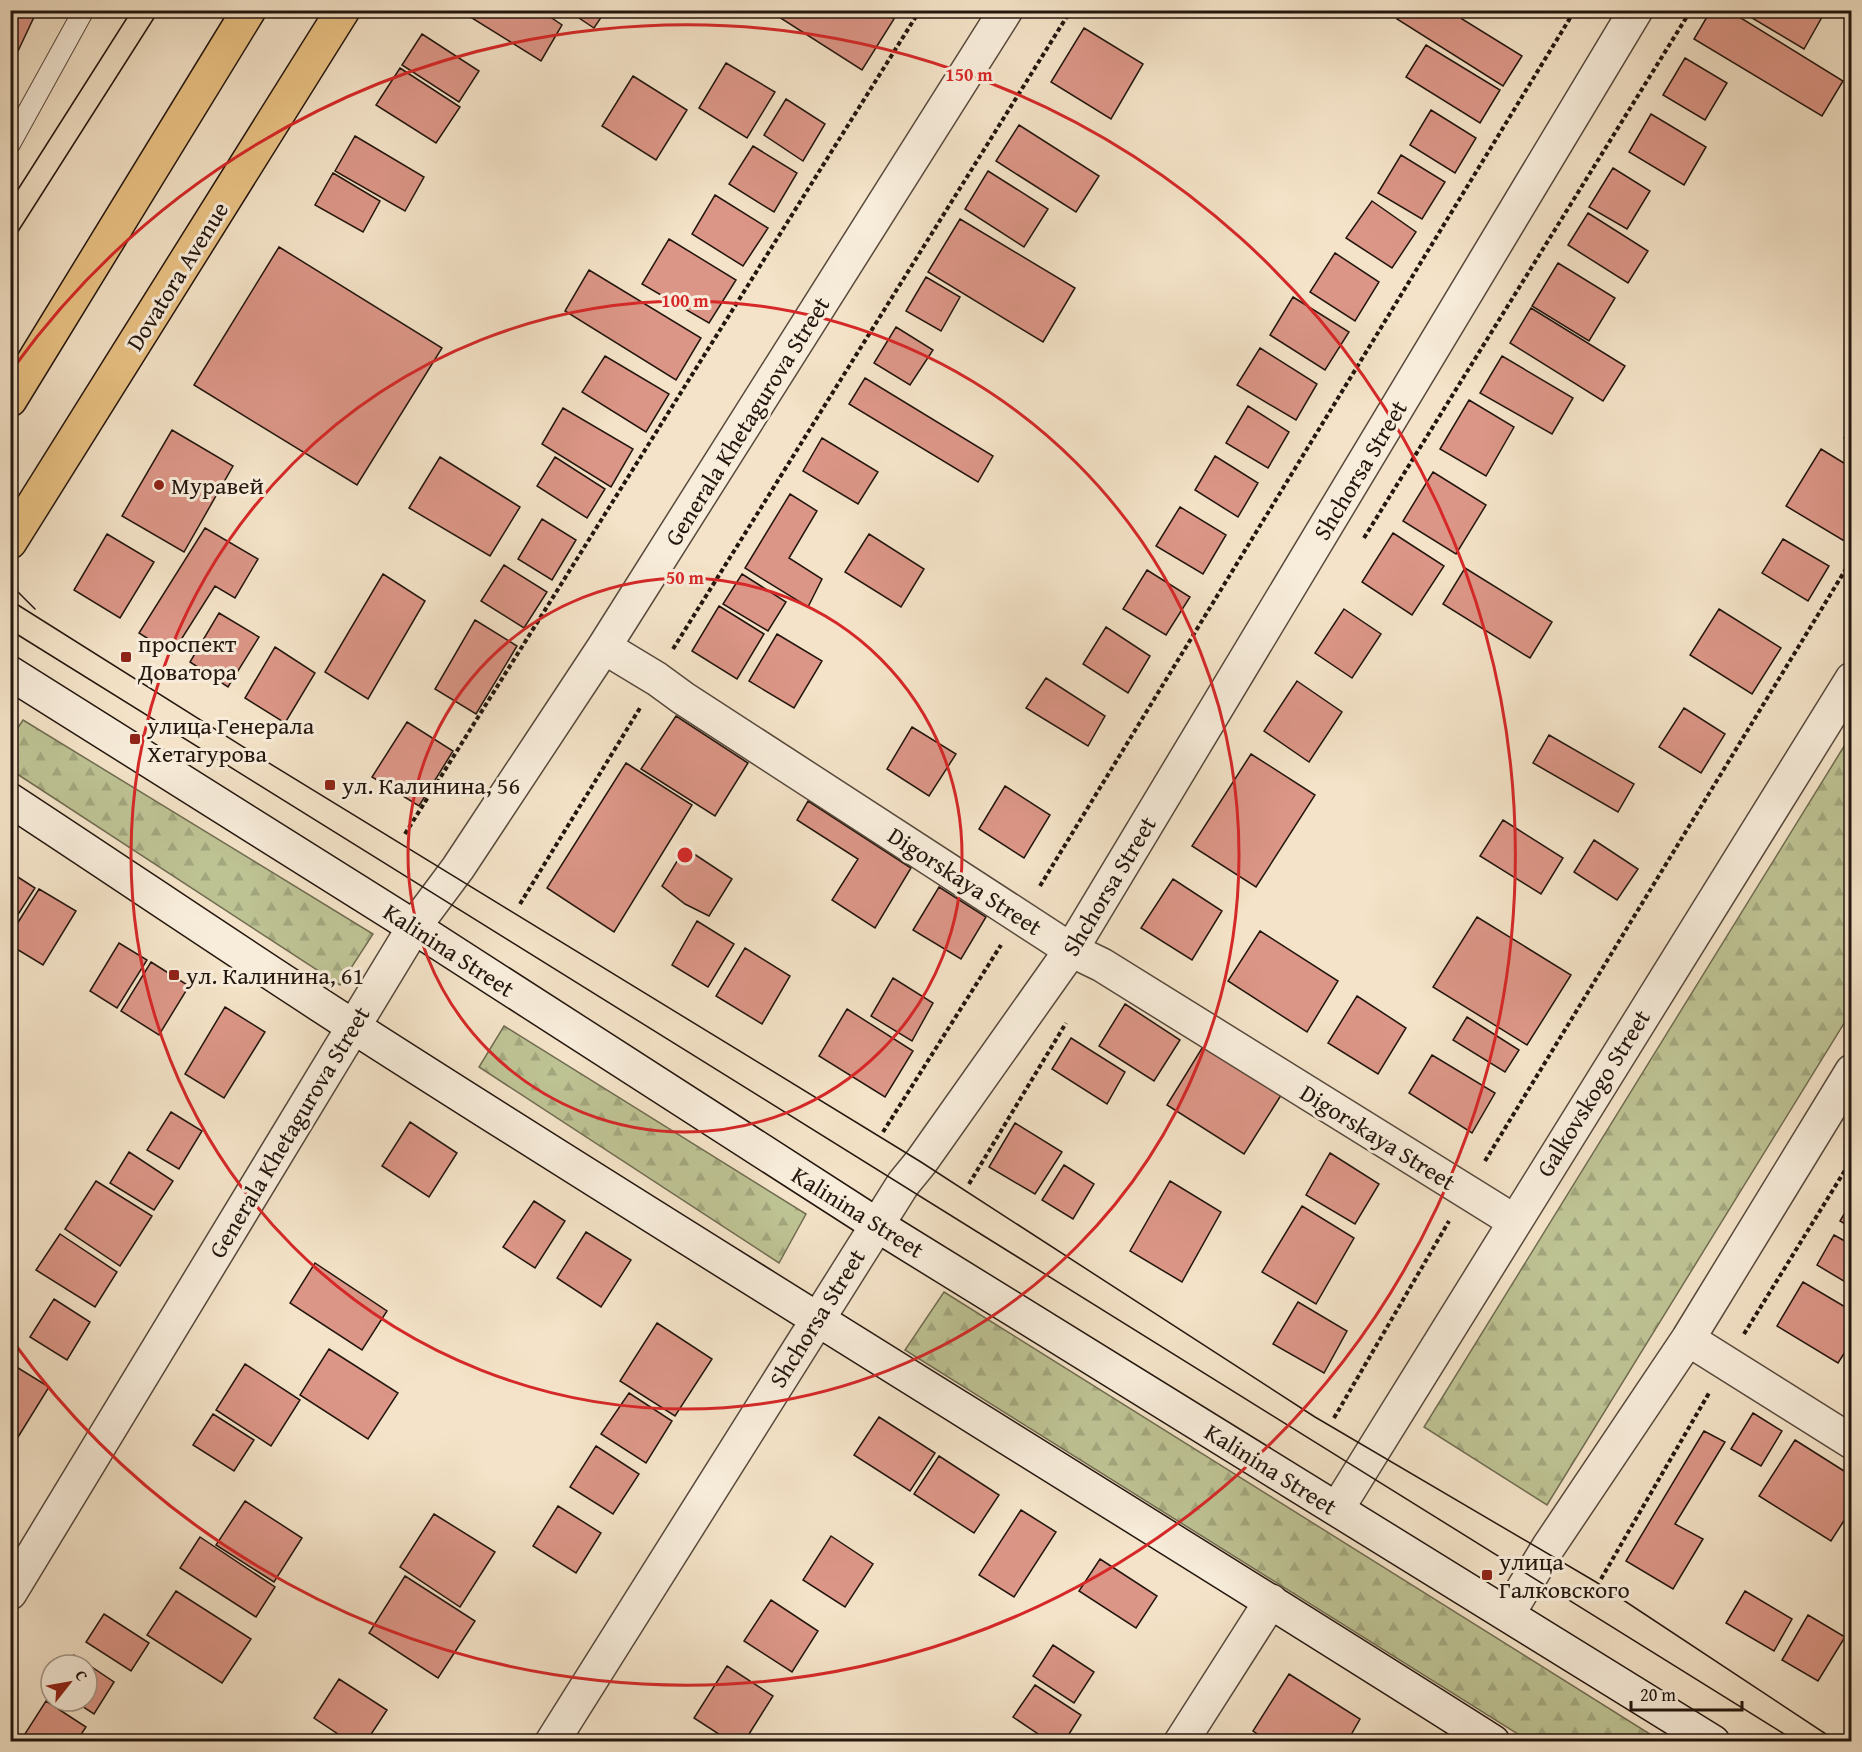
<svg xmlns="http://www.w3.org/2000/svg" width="1862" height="1752" font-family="'Gentium Book Plus',serif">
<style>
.forest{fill:url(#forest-firs);stroke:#706c51;stroke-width:1.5}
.building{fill:#dc9687;stroke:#23160e;stroke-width:1.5}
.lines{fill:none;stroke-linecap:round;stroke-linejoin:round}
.lane-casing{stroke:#57493c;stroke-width:22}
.street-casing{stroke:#57493c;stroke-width:36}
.secondary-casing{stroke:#23160e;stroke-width:36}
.primary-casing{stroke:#23160e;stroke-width:36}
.path{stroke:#23160e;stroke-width:4;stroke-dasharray:4.5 3;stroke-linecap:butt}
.lane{stroke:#f8eddb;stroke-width:20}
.street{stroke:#f8eddb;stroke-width:33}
.secondary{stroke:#f8eddb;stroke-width:33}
.primary{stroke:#eac284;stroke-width:33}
.tram{stroke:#23160e;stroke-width:1.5}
.ring{fill:none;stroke:#d62828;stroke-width:3}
.poi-dot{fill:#8f2418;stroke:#f8eddb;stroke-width:2}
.labels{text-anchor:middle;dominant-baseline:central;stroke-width:6;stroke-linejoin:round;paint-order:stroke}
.street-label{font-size:24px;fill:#23160e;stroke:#f8eddb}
.poi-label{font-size:24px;fill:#23160e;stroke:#f8eddb;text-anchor:start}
.centre{fill:#d62828;stroke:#f8eddb;stroke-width:3}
.ring-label{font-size:18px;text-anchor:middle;font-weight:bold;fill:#d62828;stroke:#f8eddb;stroke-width:6;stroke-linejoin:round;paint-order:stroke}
</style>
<defs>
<pattern id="forest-firs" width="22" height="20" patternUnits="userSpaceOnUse" patternTransform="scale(1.5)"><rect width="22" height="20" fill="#bec394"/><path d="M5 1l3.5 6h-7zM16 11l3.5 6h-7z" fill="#a3a77e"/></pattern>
</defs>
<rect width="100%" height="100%" fill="#f4e3c8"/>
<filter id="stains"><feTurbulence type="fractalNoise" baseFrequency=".00333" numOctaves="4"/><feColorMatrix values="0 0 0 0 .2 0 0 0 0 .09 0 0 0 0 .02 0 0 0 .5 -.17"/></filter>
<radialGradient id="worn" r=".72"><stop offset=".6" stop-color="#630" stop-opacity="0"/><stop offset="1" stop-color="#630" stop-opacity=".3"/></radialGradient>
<path class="forest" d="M23,720L373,934L340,985L11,770V738Z
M1851,735V1012L1547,1505L1424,1427Z
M504,1026L806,1214L779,1263L479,1067Z
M944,1292L1661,1741H1529L905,1350Z"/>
<path class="building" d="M10,10H20L34,17L10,68Z
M459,10H540L562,25L541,61Z
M567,10H606L594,28Z
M768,10H881L894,19L862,70Z
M1402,10H1467L1462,19L1522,56L1503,86L1397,19Z
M1711,10H1728L1843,81L1822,116L1694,39Z
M1743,10H1826L1804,49L1742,12Z
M1084,28L1143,64L1111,119L1051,82Z
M422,34L479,71L459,102L402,65Z
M1426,45L1500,90L1480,123L1406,77Z
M1685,58L1727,83L1705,120L1663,95Z
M726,63L775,92L747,138L699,108Z
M400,68L460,107L436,143L376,105Z
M633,76L687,110L656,160L602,126Z
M786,99L825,124L803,161L764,135Z
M1431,110L1476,138L1455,173L1410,145Z
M1651,114L1706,147L1684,185L1629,152Z
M1019,125L1099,176L1076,212L996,161Z
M355,136L424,177L405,211L335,171Z
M753,146L797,173L774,212L729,184Z
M1401,155L1445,182L1422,219L1378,193Z
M1613,168L1650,191L1627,229L1589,207Z
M988,171L1048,209L1024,247L965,209Z
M333,173L380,201L363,232L315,205Z
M715,195L768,228L743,266L692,234Z
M1372,201L1416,232L1392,268L1346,238Z
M1588,213L1648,251L1628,283L1568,245Z
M960,219L1075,288L1043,342L928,272Z
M669,239L736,280L709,323L642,284Z
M279,247L442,348L357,485L194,385Z
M1335,253L1379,282L1355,321L1310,292Z
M1558,263L1615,298L1589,341L1532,306Z
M589,270L701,338L676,380L565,311Z
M926,277L960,297L941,331L906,311Z
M1293,297L1349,332L1325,370L1270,335Z
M1531,308L1625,366L1603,401L1510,343Z
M896,327L933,350L910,385L874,363Z
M1260,348L1317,384L1296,420L1237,385Z
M605,356L669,394L646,432L582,392Z
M1502,356L1573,398L1552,434L1480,393Z
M865,378L993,456L978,482L849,404Z
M1469,400L1514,427L1486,476L1440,449Z
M1248,406L1289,432L1268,468L1226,443Z
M563,408L633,449L611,487L542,444Z
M1852,426V442L1844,438Z
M172,430L233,466L184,552L122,516Z
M822,438L878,472L858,504L803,471Z
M1821,449L1852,468V533L1846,542L1786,506Z
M1215,456L1258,483L1238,517L1195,490Z
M440,457L520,507L490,556L409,508Z
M555,457L605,489L587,518L537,486Z
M1433,472L1486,505L1456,554L1403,521Z
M790,494L817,511L789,558L822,579L808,607L745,568Z
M1180,507L1226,535L1203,574L1156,546Z
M542,519L576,540L552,580L518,559Z
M205,528L258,559L235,598L215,586L172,654L139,633Z
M1393,533L1444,566L1412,615L1362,582Z
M107,534L154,562L120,618L74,590Z
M869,534L924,569L901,607L845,572Z
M1783,539L1829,566L1808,601L1762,573Z
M504,565L547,592L524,628L481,601Z
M1465,568L1552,622L1530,658L1443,604Z
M1147,570L1190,597L1166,635L1123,609Z
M383,574L425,601L368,699L325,672Z
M742,574L786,602L768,631L723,604Z
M719,606L764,634L737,679L692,651Z
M1344,609L1381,634L1352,678L1315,653Z
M1719,609L1781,648L1752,694L1690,655Z
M219,613L259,637L228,687L190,662Z
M475,620L517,646L476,714L435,689Z
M1106,627L1150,656L1128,693L1083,664Z
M777,634L822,661L794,708L749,681Z
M275,647L315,673L285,723L245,698Z
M1046,678L1105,716L1088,746L1026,708Z
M1297,681L1342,712L1309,762L1264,731Z
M1684,708L1725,734L1701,773L1659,747Z
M676,716L748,763L715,816L641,769Z
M407,722L453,751L419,806L372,777Z
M912,727L956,754L929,796L887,769Z
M1549,735L1634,784L1618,812L1533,763Z
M1251,754L1315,795L1256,887L1192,846Z
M626,763L692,805L614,932L547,888Z
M1005,786L1050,815L1024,858L979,829Z
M808,801L911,868L875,928L832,900L858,859L797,820Z
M1503,820L1563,858L1541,894L1480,856Z
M1594,840L1638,869L1617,900L1574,872Z
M685,848L732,879L709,916L685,904L662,886Z
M10,872L35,888L10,927Z
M1173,879L1222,911L1192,960L1141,928Z
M939,887L986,917L961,959L913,930Z
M39,889L76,911L43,965L10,945V935Z
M1477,917L1571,975L1527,1045L1433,987Z
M697,921L734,944L708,987L672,965Z
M1260,931L1338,981L1307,1032L1228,981Z
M119,943L147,960L117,1008L90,991Z
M745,948L790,976L762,1024L716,996Z
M151,962L189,986L159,1035L121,1011Z
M893,978L933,1003L912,1041L871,1016Z
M1357,996L1406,1028L1378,1074L1328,1043Z
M1125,1004L1180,1040L1154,1081L1099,1046Z
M225,1007L265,1032L224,1098L185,1074Z
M847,1009L913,1051L885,1097L819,1056Z
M1467,1017L1519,1050L1505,1072L1453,1040Z
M1071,1038L1125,1072L1107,1104L1052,1069Z
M1207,1040L1285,1089L1244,1154L1167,1105Z
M1432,1055L1495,1093L1472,1133L1409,1093Z
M171,1112L202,1131L179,1169L147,1150Z
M410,1122L457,1153L429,1197L382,1166Z
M1015,1123L1062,1152L1035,1194L989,1167Z
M129,1152L173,1181L154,1210L110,1183Z
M1330,1153L1379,1184L1355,1224L1306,1195Z
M1064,1165L1094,1184L1073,1219L1042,1200Z
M96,1181L152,1216L120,1266L65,1229Z
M1170,1181L1221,1212L1182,1282L1130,1251Z
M534,1201L565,1221L535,1268L503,1247Z
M1852,1201V1228L1840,1221Z
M1302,1206L1354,1238L1316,1304L1262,1272Z
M586,1232L631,1260L601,1307L557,1278Z
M60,1234L117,1272L95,1307L36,1270Z
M1834,1235L1852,1245V1286L1817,1265Z
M315,1263L387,1311L362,1350L290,1303Z
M1803,1282L1852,1311V1341L1838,1363L1777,1326Z
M54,1299L90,1322L67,1360L30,1337Z
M1298,1302L1347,1331L1324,1373L1273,1344Z
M657,1323L712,1359L675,1416L620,1381Z
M329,1349L398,1393L368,1439L300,1395Z
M10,1363L49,1387L10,1450Z
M245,1364L300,1400L271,1446L216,1410Z
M629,1393L672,1421L646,1463L601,1434Z
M1753,1413L1782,1431L1761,1466L1731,1449Z
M213,1414L254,1440L234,1471L193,1445Z
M879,1417L935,1453L910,1491L854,1455Z
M1704,1431L1725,1442L1675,1524L1703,1539L1673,1589L1626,1561Z
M1795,1440L1852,1476V1508L1831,1541L1759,1496Z
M596,1446L639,1474L613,1514L570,1487Z
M939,1456L999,1495L974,1533L914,1494Z
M245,1501L302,1538L274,1582L216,1545Z
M558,1506L601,1533L576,1573L533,1546Z
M1021,1510L1056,1532L1014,1597L979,1575Z
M434,1514L495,1552L460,1607L400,1567Z
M831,1536L873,1564L845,1607L803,1580Z
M200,1537L275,1587L256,1617L180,1568Z
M1100,1559L1157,1596L1136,1628L1079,1591Z
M405,1576L475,1621L438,1678L369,1633Z
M176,1591L251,1639L222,1683L147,1635Z
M1745,1591L1792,1619L1774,1651L1726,1623Z
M771,1600L818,1631L792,1672L744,1641Z
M104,1614L149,1643L131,1671L86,1642Z
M1808,1615L1845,1637L1818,1681L1782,1660Z
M1053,1645L1094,1672L1074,1703L1033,1676Z
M74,1655L114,1682L94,1714L74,1701H87V1665H68Z
M727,1666L773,1696L744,1742H731L694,1718Z
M1289,1674L1360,1719L1347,1742H1269L1253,1731Z
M339,1679L387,1710L366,1742H350L314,1718Z
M1035,1685L1081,1715L1064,1742H1050L1013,1717Z
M46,1701L86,1727L76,1742H30L23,1737Z"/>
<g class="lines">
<g class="lane-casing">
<path id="lane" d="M10,144L84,10"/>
</g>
<g class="street-casing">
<path id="street" d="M604,647L657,679L683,698L1071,950L1102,965L1514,1221
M1688,1339L1852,1442
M1337,1509L1852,679
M10,1593L414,927L458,868L604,647L1006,10
M1508,1614L1549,1546L1688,1339L1852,1071
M552,1742L903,1184L921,1162L1071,950L1636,10
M1181,1742L1271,1601"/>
</g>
<g class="secondary-casing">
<path id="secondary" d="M10,673L414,927L877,1225L1713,1742
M10,800C126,876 240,954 357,1029C733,1270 1115,1502 1493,1742"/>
</g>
<g class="primary-casing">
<path id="primary" d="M10,400L249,10
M10,542L343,10"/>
</g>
<path class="path" d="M1364,538L1691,10
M673,649L1071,10
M405,834L920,10
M1040,886L1575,10
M520,904L640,708
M883,1132L1001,945
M1485,1161L1852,559
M969,1184L1066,1023
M1744,1334L1852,1159
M1334,1418L1449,1221
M1601,1579L1709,1393"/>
<use href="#lane" class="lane"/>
<use href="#street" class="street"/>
<use href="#secondary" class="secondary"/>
<use href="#primary" class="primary"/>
<path class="tram" d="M10,202L132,10
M10,244L159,10
M10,584L35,609
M10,600L264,760L921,1162L1315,1417L1596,1582L1838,1742
M10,630L1797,1742"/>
</g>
<g class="ring">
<circle cx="685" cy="855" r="277"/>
<circle cx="685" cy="855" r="554"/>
<path d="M14 367A830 830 0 1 1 14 1343"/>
</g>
<g class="poi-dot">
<circle cx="159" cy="485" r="6"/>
<rect x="120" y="651" width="12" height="12" rx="3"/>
<rect x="129" y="733" width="12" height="12" rx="3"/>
<rect x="324" y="779" width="12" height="12" rx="3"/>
<rect x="168" y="969" width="12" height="12" rx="3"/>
<rect x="1481" y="1569" width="12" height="12" rx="3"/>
</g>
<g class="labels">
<g class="street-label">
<text transform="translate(177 276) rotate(-58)">Dovatora Avenue</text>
<text transform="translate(747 421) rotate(-58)">Generala Khetagurova Street</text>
<text transform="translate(1360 470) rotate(-59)">Shchorsa Street</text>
<text transform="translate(965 881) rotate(33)">Digorskaya Street</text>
<text transform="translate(1109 886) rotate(-59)">Shchorsa Street</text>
<text transform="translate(449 950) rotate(33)">Kalinina Street</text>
<text transform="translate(1593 1093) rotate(-58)">Galkovskogo Street</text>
<text transform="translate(289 1132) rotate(-59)">Generala Khetagurova Street</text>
<text transform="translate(1378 1137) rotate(32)">Digorskaya Street</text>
<text transform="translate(858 1212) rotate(32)">Kalinina Street</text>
<text transform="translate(817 1318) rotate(-58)">Shchorsa Street</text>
<text transform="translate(1271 1469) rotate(32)">Kalinina Street</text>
</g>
<g class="poi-label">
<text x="171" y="485">Муравей</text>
<text x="138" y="643">проспект<tspan x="138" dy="28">Доватора</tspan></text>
<text x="147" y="725">улица Генерала<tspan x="147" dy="28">Хетагурова</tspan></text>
<text x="342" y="785">ул. Калинина, 56</text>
<text x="186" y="975">ул. Калинина, 61</text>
<text x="1499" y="1561">улица<tspan x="1499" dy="28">Галковского</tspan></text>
</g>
</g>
<circle cx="685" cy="855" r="9" class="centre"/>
<g class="ring-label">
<text x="969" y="81">150 m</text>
<text x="685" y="307">100 m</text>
<text x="685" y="584">50 m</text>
</g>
<rect width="1862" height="1752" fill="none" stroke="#f4e3c8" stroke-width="36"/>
<rect x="12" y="12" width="1838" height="1728" fill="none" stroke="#23160e" stroke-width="3"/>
<rect x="18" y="18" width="1826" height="1716" fill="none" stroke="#23160e" stroke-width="1.5"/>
<g transform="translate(69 1683) rotate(59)"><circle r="28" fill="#f8eddb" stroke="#a39789" stroke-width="1.5"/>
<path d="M0-4.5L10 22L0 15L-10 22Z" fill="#8f2418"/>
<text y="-9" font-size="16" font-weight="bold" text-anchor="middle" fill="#23160e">С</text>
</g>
<path d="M1631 1701v9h111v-9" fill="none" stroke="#23160e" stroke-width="3"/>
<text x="1640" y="1701" font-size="18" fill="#23160e" stroke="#f8eddb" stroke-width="4.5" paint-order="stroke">20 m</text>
<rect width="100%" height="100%" filter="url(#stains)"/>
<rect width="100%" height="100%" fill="url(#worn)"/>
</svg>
